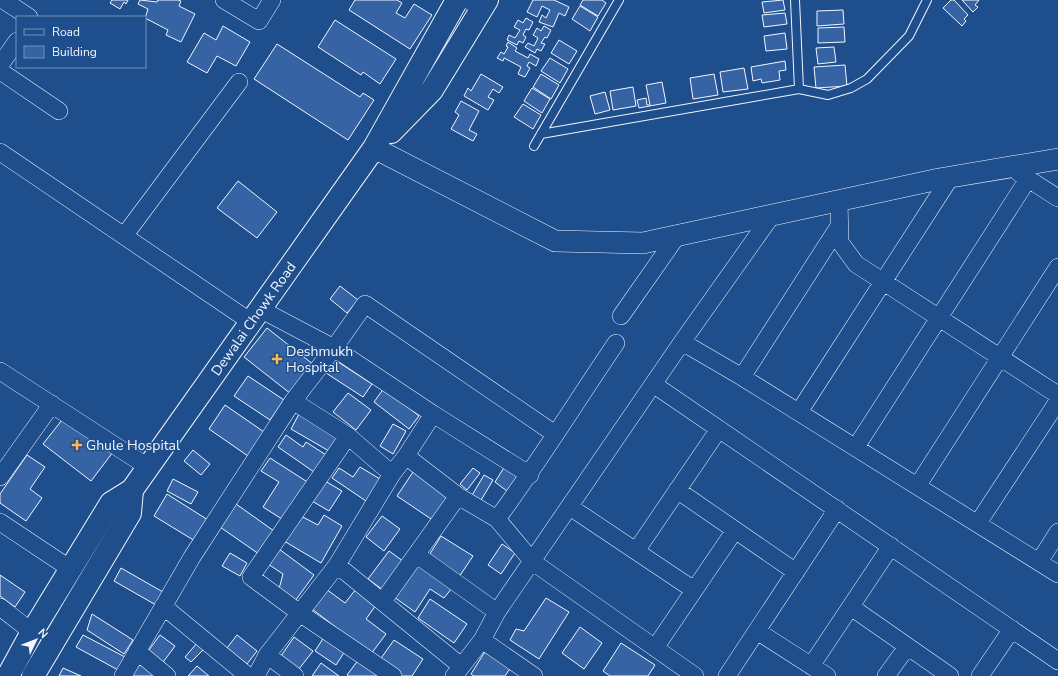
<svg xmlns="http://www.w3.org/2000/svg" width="1058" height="676" font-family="'Nunito Sans',sans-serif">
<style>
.building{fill:#3563a3;stroke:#f2f6ff}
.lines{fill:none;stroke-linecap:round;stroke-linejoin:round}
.service-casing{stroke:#f2f6ff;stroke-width:10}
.minor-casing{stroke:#f2f6ff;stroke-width:18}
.tertiary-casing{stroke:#f2f6ff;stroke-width:22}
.secondary-casing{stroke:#f2f6ff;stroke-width:24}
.service{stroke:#1f4e8c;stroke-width:8}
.minor{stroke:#1f4e8c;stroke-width:17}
.tertiary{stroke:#1f4e8c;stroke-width:21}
.secondary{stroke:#1f4e8c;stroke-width:22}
.poi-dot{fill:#ffb74d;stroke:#1f4e8c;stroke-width:1.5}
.labels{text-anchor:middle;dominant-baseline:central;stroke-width:3;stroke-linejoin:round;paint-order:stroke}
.street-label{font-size:14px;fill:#f2f6ff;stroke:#1f4e8c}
.poi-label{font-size:14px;fill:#f2f6ff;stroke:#1f4e8c;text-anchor:start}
</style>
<rect width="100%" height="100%" fill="#1f4e8c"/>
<path class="building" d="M112,0H128L126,4L124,2L120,9L110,3Z
M140,0L157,2L158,0H178L181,1L179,6L195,14L181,42L166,35L168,30L145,18L148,9L138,4Z
M355,0H397L402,3L396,13L405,18L414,4L432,15L410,49L349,10Z
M533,0H554L569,7L565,16L559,13L553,27L539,22L542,15L546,18L550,10L542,6L537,17L527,12Z
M583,0H602L606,3L598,16L580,5Z
M783,0L785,10L764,13L762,2Z
M951,0H954L968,15L964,19L966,21L962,26L943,8Z
M962,0H979L975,5L978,7L973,12Z
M580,6L598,17L590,31L572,19Z
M843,10L844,24L817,26V11Z
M785,13L787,24L764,27L762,15Z
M526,18L533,22L529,30L526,29L523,35L526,37L523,43L519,41L517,45L507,40L509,35L515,38L520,30L514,27L518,20L523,23Z
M335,20L396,59L380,84L363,72L361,75L318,47Z
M223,26L250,42L236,66L217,56L207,73L187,62L204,33L216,40Z
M544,26L551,30L547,38L545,37L541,43L545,44L541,51L537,49L535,53L525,47L528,43L534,46L538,38L533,35L537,28L541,31Z
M844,27L845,42L818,43V28Z
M785,33L787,49L766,51L764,36Z
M559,40L577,51L569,64L551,53Z
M508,42L517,48L515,51L528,58L530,54L539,59L536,66L529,62L527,66L530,68L525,77L518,74L521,67L504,58L503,61L497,58L501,52L504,54L508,47L506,46Z
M277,44L360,97L363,93L374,100L348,140L254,79Z
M834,47L836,62L818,64L816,48Z
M550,58L568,69L560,83L541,71Z
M785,61L786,70L779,71L780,80L762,83L761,79L753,81L751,67Z
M845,65L847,86L816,88L814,67Z
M744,68L748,89L723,92L720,72Z
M481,74L503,87L499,93L493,89L488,97L494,100L488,110L464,96L468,88L471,91Z
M541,74L559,85L551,99L533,87Z
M714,74L718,95L693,99L690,78Z
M662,82L666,103L639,108L637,100L646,98L647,105H650L646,85Z
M633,87L636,106L613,110L610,91Z
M532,88L550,99L542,113L524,101Z
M605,92L610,110L595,114L590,96Z
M461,101L479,111L469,130L477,134L473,141L451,129L459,115L455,112Z
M523,104L541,115L533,129L514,117Z
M238,181L277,212L257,238L217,208Z
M340,286L358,300L347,313L330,299Z
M267,328L314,365L291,394L244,357Z
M335,360L372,384L363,397L326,373Z
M248,376L284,400L270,420L234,396Z
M384,388L419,416L409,429L374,402Z
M348,393L371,410L356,430L333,412Z
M225,405L264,432L248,456L209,429Z
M299,414L338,436L329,451L291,429Z
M66,415L113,452L91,481L43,444Z
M393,424L406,431L393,454L380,446Z
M286,435L303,447L306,442L326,455L314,472L278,447Z
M193,450L210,464L201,475L184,461Z
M27,455L45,467L30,489L42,498L26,521L0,503V494Z
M270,458L309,483L285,521L263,507L279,482L261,471Z
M505,466L518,475L507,491L495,482Z
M360,467L380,479L366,501L332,478L339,468L353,477Z
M473,468L480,473L467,490L460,484Z
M413,472L450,498L434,521L397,496Z
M484,475L493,480L480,502L471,497Z
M173,479L198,492L191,504L167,491Z
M325,481L342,491L329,511L312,501Z
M167,494L208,520L195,541L154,516Z
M236,504L274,531L259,554L220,527Z
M299,515L318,525L324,515L342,526L321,563L284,541Z
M382,516L400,529L384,551L366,537Z
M441,536L473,556L459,577L428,557Z
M502,544L515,553L501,574L488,565Z
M279,549L314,575L295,601L279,589L283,574L268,564Z
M389,551L407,564L386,592L368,579Z
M230,553L247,563L240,576L222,566Z
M417,564L452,588L444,598L430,589L415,612L394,597Z
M121,568L163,592L156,605L114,581Z
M0,575L25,592L15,607L0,596Z
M326,589L345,603L356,589L376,605L366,619L386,634L371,654L312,609Z
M546,598L569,612L539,659L510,640L516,629L524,631Z
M430,599L467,624L454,643L418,618Z
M92,614L133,640L124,654L87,630Z
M580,627L602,643L584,669L562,653Z
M83,635L125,657L118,670L76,647Z
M160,635L175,646L161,665L146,654Z
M237,635L257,651L247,664L227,648Z
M294,637L313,651L299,669L281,656Z
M324,637L345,651L336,665L315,651Z
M394,640L423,659L412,676H401L379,661Z
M197,643L204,649L191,662L185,657Z
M621,643L655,665L648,676H610L603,671Z
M486,650L511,667L505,676H474L471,674Z
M359,659L381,676H349L347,675Z
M139,663L157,676H130Z
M321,663L339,676H312Z
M197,666L209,676H188Z
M63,668L81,676H59Z"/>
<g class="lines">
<g class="service-casing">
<path id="service" d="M795,0L799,89
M541,134L799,89L828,95L851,88L867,79L909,36L927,0
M534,146L619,0"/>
</g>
<g class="minor-casing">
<path id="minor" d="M3,0L29,17
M224,0L259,21L272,0
M468,0L482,8
M0,65L17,41
M0,71L59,111
M0,152L251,322
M1019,173L1058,198
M839,201L840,242L856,264L1058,395
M124,236L239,82
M260,309L334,348L433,414L530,475
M621,316L677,236
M682,342L742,377L1058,574
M0,371L148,467
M742,377L839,226
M653,384L1058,661
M293,401L348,436L392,474
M799,412L950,178
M348,436L251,577L301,614L393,676
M856,447L1028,179
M406,456L458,496L497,519L533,562L695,676
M0,477L52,404
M918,485L1058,267
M677,490L796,572
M570,507L694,590
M497,519C539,462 576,402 616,343
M0,522L72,570
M978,523L1058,401
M636,551L719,429
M417,555L497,612
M1039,562L1058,532
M337,565L461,666
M383,601L458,496
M163,606L248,676
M0,607L32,632
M851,607L950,676
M757,631L827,676
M482,640L534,676
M655,648L735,530
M137,651L167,676
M267,655L295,676
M811,666L891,546
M123,676L192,557L293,401L334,348L365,304L555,434
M256,676L267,655L337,565L392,474L406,456L433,414
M454,676L482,640L497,612L682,342L772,215
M727,676L837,509
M886,676L907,647
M980,676L1012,629"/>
</g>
<g class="tertiary-casing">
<path id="tertiary" d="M374,148L555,241L643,243L939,179L1058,159"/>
</g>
<g class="secondary-casing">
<g id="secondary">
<path d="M391,132L432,90L487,0"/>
<path id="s1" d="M8,676L32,632L111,503L132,490L374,148L457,0"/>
<path d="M33,676L130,513L132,490"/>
</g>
</g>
<use href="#service" class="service"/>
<use href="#minor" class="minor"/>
<use href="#tertiary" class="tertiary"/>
<use href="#secondary" class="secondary"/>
</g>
<g class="poi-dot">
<path d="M275 353h4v4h4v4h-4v4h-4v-4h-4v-4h4z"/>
<path d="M75 439h4v4h4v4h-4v4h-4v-4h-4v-4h4z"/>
</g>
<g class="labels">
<g class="street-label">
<text stroke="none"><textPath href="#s1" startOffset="436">Dewalai Chowk Road</textPath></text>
</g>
<g class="poi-label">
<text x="286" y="351">Deshmukh<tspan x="286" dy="16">Hospital</tspan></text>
<text x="86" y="445">Ghule Hospital</text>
</g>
</g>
<rect x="16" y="16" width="130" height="52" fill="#1f4e8c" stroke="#7391ba"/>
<rect x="24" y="29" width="20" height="6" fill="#1f4e8c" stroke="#7391ba"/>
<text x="52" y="36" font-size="12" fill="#f2f6ff">Road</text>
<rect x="24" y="46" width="20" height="12" fill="#3563a3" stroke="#7391ba"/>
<text x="52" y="56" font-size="12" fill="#f2f6ff">Building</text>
<g transform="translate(36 640) rotate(47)" stroke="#1f4e8c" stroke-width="3" paint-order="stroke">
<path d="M0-3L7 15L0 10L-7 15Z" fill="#f2f6ff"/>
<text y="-6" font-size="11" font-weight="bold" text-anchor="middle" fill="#f2f6ff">N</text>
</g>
</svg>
